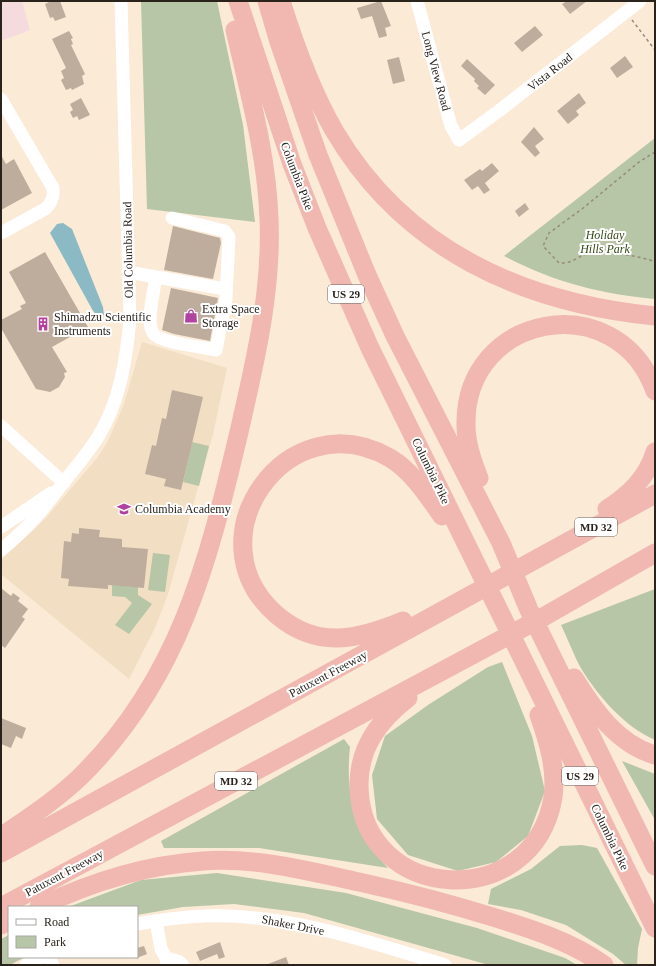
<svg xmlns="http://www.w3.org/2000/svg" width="656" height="966" font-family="'Times New Roman',serif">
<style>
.commercial{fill:#f6dbde}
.built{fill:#f2dec3}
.green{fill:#b6c6a7}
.water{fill:#8bbac4}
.building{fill:#bead9c}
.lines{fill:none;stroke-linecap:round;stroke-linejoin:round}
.path{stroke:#978b7e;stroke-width:1.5;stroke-dasharray:3 3;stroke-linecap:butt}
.minor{stroke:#fff;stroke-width:13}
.highway{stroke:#f1b8b2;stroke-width:19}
.labels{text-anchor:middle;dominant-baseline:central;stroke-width:4;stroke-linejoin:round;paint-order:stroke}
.shield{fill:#fff;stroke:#696560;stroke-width:1}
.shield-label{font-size:11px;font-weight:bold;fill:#29231c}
.street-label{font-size:12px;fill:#29231c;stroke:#fff}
.park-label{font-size:12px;font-style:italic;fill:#334a16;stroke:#fff}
.poi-label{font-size:12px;fill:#29231c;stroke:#fff;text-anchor:start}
</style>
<rect width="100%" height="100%" fill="#faead6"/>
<path class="commercial" d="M1,1H22L30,30L1,41Z"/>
<path class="built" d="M142,342L227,368L213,434L168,594L155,628L129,679L1,574V560L46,518L98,457L108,441L124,404Z"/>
<path class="green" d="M141,1H217L243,125L255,222L147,209Z
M655,138V299C600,294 553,282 504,256Z
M192,442L209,446L199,486L183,482Z
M153,553L170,555L165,592L148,590Z
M112,585L138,587V595L152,604L129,634L115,625L132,603L125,597L112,596Z
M655,589V740C625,727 599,697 582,670C574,656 568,639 561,625Z
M502,662L532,736L545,791L528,836L496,862L458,871L408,855L377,819L372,775L385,736L428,705L488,667Z
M344,739L350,747C345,795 355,833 388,868L259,848H164L161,841Z
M622,761L655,774V820Z
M582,845L597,848L642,929L638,948L637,965H626L613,954L566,925L521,910L488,904L491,889L531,869L560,846Z
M217,873L346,893L477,928L565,958L577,965H489L304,913L234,904L183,907L137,915V907H68L141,880Z
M9,935V957H25L10,965H1V939Z"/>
<path class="water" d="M63,223L72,229L103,307L104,315L102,317L96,315L92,309L50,233L57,224Z"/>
<path class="building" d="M51,1H60L66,17L55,21L53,17L50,18L45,4Z
M381,1L391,26L385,28L387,36L379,38L372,16L361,19L357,8Z
M567,1H587L570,14L562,4Z
M535,26L543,35L522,52L514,43Z
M69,31L73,38L71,39L73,44L71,45L85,74L82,76L84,84L72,90L71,88L66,90L61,80L64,78L61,71L66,68L52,39Z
M625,56L633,67L617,78L610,68Z
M399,57L405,81L393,84L387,60Z
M467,59L495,85L485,95L477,88L479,86L474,81L475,79L461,66Z
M579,93L586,103L576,111L579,115L568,124L557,111Z
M81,98L90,115L79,120L77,116L73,118L70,112L73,110L70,104Z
M534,127L544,139L535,146L540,153L535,157L521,142Z
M1,155L6,164L14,159L32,193L1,210Z
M492,163L499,171L485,183L490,190L484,194L478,186L472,190L464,180L480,169L482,171Z
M525,203L529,209L519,217L515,211Z
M173,226L220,238L221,243L213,279L164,270Z
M45,252L88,327L52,347L67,372L64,373L65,377L59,387L50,392L36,389L1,328V320L22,309L20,306L26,303L9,272Z
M171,288L218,298L210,341L174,334L162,330Z
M172,390L203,397L181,490L164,486L166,479L145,474L152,445L156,446L162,418L166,419Z
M79,528L100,530L99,537L122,539V547L148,549L144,588L108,585V589L68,586L69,579L61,578L64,541L71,542L72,533L79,534Z
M1,588L11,596L13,593L20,598L18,601L28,609L22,617L25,619L5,648L1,645Z
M1,718L26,728L22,739L16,736L11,748L1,744Z
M220,942L225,957L219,959L217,954L200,961L196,952Z
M144,946L147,954L137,958V948Z
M286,957L289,965H268V964Z"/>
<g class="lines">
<path class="path" d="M632,20L655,50
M655,152L639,162L582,209L549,233L543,246L559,263C574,264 578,255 590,253C605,251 642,256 655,262"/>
<path class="minor" d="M417,1L451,126L459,140L500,110L640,1
M1,99L53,188C54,197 52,203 45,209L1,233
M128,272L225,289
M156,277C154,290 146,322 153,333C159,343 203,347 216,350L226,299L229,237L225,231L172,218
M1,426L64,483
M1,527L51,493
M1,550C28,528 43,510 63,483C75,468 88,453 98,437C120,401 126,361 130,320L121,1
M156,921L161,949L166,958L167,965
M137,924C159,920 181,917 204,916C285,913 368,941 445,965
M48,957L53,965
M166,958L178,961L183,965
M26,965L41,957"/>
<path class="highway" d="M238,1L292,164L317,228L370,348L655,928
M267,1L279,42L318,155L367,275L395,336L501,543L529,610L655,866
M281,1C295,46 311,91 335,132C405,250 523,303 655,316
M479,478C472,461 466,443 466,425C464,313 617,285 655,391
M607,509C629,495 647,478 655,452
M403,621C359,639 319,650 278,616C188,540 287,399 390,458C412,471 428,496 442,516
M574,678C594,710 617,744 655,755
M408,698C378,721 358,749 359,787C362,904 534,914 553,797C557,769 548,741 539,715
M1,837C28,818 56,800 80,777C179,680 208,563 239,432C255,362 272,292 269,219C267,155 249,92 235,30
M1,853L655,494
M1,907L545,616L655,553
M39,907C91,882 145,865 203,861C256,857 308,871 359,882C405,892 451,904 496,918C534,930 572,942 604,965
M1,925L9,921"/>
</g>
<defs>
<g id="shop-bare" transform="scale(1.08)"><path d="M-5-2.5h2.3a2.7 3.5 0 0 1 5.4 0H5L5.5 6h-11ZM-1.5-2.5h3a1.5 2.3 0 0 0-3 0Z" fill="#b142a0" stroke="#fff" stroke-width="2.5" paint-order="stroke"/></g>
<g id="building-bare" transform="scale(1.08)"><path d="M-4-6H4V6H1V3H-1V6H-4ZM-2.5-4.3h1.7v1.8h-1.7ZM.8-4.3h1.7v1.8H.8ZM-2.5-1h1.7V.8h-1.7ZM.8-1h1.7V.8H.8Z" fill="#b142a0" stroke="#fff" stroke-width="2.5" paint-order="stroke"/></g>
<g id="school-bare" transform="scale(1.08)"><path d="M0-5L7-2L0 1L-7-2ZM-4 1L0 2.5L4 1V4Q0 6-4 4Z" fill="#b142a0" stroke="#fff" stroke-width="2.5" paint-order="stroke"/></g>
</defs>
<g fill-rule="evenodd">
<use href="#shop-bare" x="191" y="316"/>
<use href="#building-bare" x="43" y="324"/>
<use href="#school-bare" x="124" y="509"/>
</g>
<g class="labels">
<g class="shield">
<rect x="328" y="285" width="36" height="18" rx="3"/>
<rect x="575" y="518" width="42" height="18" rx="3"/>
<rect x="562" y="767" width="36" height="18" rx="3"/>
<rect x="215" y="772" width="42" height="18" rx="3"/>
</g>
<g class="shield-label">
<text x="346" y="294">US 29</text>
<text x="596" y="527">MD 32</text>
<text x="580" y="776">US 29</text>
<text x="236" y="781">MD 32</text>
</g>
<g class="street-label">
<text transform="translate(436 71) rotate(75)">Long View Road</text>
<text transform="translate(550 72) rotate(-38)">Vista Road</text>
<text transform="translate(297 176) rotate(69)">Columbia Pike</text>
<text transform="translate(128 250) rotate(-91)">Old Columbia Road</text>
<text transform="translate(431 471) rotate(64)">Columbia Pike</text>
<text transform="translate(328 674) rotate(-28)">Patuxent Freeway</text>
<text transform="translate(610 837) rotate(64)">Columbia Pike</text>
<text transform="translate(64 873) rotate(-28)">Patuxent Freeway</text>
<text transform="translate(293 925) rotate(11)">Shaker Drive</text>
</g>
<g class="park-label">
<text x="605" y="235">Holiday<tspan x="605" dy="14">Hills Park</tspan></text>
</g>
<g class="poi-label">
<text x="202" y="309">Extra Space<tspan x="202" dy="14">Storage</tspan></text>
<text x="54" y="317">Shimadzu Scientific<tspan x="54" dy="14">Instruments</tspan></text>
<text x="135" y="509">Columbia Academy</text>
</g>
</g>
<rect width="656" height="966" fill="none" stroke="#29231c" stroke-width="4"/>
<rect x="8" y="906" width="130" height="52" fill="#ffffff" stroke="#a9a7a4"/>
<rect x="16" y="919" width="20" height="6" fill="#ffffff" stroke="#a9a7a4"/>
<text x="44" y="926" font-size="12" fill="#29231c">Road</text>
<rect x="16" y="936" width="20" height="12" fill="#b6c6a7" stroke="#a9a7a4"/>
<text x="44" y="946" font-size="12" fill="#29231c">Park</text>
</svg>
